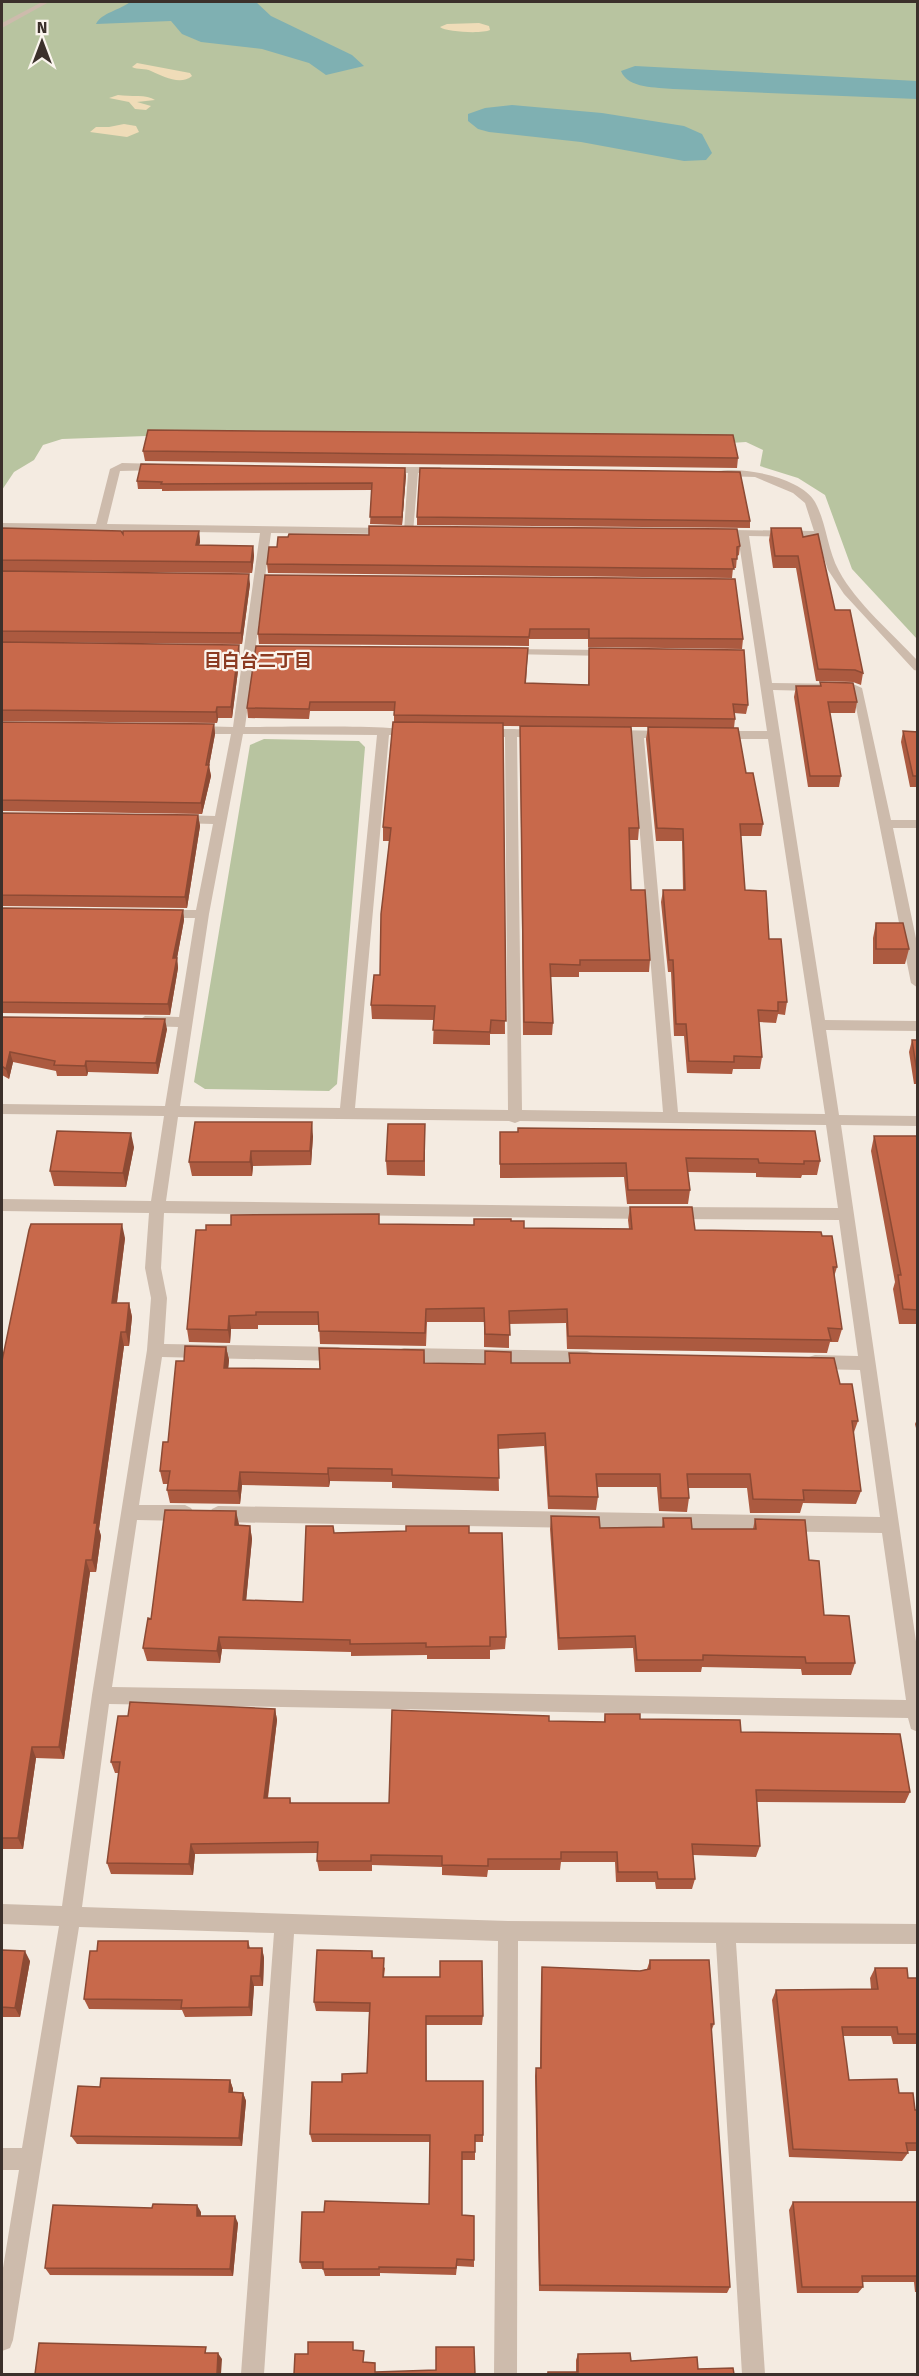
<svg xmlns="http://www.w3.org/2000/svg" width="919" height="2376" font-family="'Fira Sans','Noto Sans JP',sans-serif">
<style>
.green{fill:#b8c4a0}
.sand{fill:#efdcb8}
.water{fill:#7fb0b2}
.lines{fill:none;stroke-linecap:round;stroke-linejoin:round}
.minor{fill:#cdbbac;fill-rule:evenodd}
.wall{fill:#ac5a40}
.shaded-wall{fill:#8c4a34}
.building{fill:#c8694b;stroke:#8c4a34;stroke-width:1.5}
.labels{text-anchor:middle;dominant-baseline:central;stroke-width:4.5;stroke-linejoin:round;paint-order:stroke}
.far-neighbourhood-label{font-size:18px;font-weight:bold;fill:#8c3b22;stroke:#fbf5ee}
</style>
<rect width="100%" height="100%" fill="#f4ebe1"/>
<path class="green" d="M2,2H917V639L852,569L825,495L798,478L760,466L763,450L746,442L713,444L146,436L62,439L43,445L34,460L14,472L2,490Z
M264,739L359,741L365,747L337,1084L329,1091L205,1089L194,1082L250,745Z"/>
<path class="sand" d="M479,23L489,26L490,30C482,34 446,32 440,27L447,24Z
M137,63L190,73L192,76C180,86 163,76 151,71C145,68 138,70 132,67Z
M118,95C130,97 147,94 155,100L137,102L151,106L146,110L135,109L129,102L109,98Z
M124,124L136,126L139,132L127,137L90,132L96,127H109Z"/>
<path class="water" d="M130,2H256L271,16L352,55L364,66L326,75L309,63L262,49L201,42L182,34L171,21L96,24C101,13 120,10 130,2Z
M635,66L917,81V99L673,89C657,87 628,89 621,71Z
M512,105L602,113L684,126L702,134L712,153L706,160L684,161L581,142L489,132L478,129L468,121V114L485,108Z"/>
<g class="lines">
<path class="minor" d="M42,2H49L2,28V23Z
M122,463L161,464L166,467L161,470L120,471L107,524L388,528L393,531L388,534L271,533L245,727C268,727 408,724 417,732L411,736L389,735L355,1108L508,1110L505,737H483L477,733C484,727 539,728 546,734L540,738L517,737L522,1110L663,1112L632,738L608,737L606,734L612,730L666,731L672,735L666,739L644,738L678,1112L825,1114L768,739H720L714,735L720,731H767L738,536L728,533L733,530L814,531L805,503L793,493L755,477L722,476L717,473L718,471C743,466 802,478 815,502C827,524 827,549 839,571C856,603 893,634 918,661V671L914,670L844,594L828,570L817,537L749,536L772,683L853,684L862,688L891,820H918V828H893L918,948V988L911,983L853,692L773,690L825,1020L918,1021V1031L826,1030L839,1115L918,1116V1126L841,1125L918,1655V1732L911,1729L908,1718L109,1704L82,1907L508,1921L918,1924V1944L736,1943L765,2374H742L716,1943L518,1941L517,2374H494L498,1941L294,1934L264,2374H241L274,1933L79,1927L13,2340L10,2348L2,2351V2274L19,2170H2V2148H22L59,1926L2,1924V1904L62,1906L92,1695L147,1350L151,1298L145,1268L149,1213L2,1211V1199L151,1201L164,1116L2,1114V1104L165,1106L178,1027L145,1026L138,1021L145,1016L179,1017L195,918H163L156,914L163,910H196L213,824L178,823L172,819L178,815L215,816L231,734H195L189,730L195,726L233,727L260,533L2,529V523L96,524L110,469ZM243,734L377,735L340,1108L180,1106L209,914ZM178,1117L509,1121L515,1123L520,1121L826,1125L838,1208L673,1207L668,1209L665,1213L668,1217L673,1219L839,1220L858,1356L815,1355L809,1357L807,1362L809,1367L815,1369L860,1370L880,1517L218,1506L212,1509L209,1514L212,1519L218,1522L882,1533L906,1700L112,1687L137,1520L185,1521L191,1518L194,1513L191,1508L185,1505H139L162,1357L338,1361L344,1359L346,1354L344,1349L338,1347L164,1344L167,1298L161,1268L164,1213L649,1219L654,1217L657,1213L654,1209L649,1207L166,1201Z
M386,467H440L445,470L440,473H418L413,533L404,531L408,473L382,472L381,470Z
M508,649L607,650L613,653L607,656L504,654V650Z
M404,1348L587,1351L593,1353L595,1358L593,1363L587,1365L404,1362L398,1360L396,1355L398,1350Z"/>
</g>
<path class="wall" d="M143,451L738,458L737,468L145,461Z
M406,475L402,525L370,524L372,490L162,491V489H138L137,481Z
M417,517L750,521V528L417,525Z
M2,528L123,534L199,531L200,542L199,545L253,546L254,556L252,573L2,571L250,584L242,644L2,642L240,655L232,718H218L217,723L2,721Z
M771,528L803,537L863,673L861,685L853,682L816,681L796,568H773L769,540Z
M288,537L740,546L739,555L737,556L736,568H733L732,578L268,573L267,564L277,547Z
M265,575L743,639L742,649L588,647V639H529V646L259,644L258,634Z
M528,648L526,683L588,685L589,648L748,705L746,714L734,713L735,719L734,728L746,773L763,824L761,836H741L745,890L769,939L787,1002L785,1015L778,1014L776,1023L759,1022L762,1057L760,1069H733L732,1074L687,1073L684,1036H674L671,972H668L661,902L663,890H683L682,841H656L646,739L648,727H631L639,828L638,840H630L631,890L650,960L649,972H579V977H550L553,1023L552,1035H523L520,726L609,727L503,726L505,1034H490V1045L433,1044L434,1020L372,1019L371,1005L380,975L389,841H383V827L394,722V711H310L309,719L248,718L247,708Z
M820,682L857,702L855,713H830L841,776L839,787H808L794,697L796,686H820Z
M2,722L214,724L215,734L209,766L211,776L202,814L2,811Z
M903,731L918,732V787H910L901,742Z
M2,813L198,815L200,826L187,908L2,906Z
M2,908L183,910L184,920L177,958L178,968L170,1015L2,1013Z
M876,923L909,949L905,964H873V938Z
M2,1017L167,1029L158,1074L88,1072L87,1076H57L56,1071L13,1062L9,1079L2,1075Z
M912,1040H918V1084H914L909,1052Z
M425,1124V1176L387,1175L386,1161Z
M500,1132L820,1161L817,1175H802L801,1178L756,1177V1173L688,1172L690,1190L688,1204H627L624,1177L500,1178Z
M313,1136L311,1165L253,1166L252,1176H192L189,1162Z
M874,1136H918V1324H899L893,1289L895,1282L871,1151Z
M134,1147L126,1187L54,1186L50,1171Z
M630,1207L695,1230L822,1236L837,1267L834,1277L842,1329L838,1342H830L827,1353L567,1349L566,1323L509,1324V1348L484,1347V1322H427L426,1346L320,1344L319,1325H258V1329H231L230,1343L189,1342L187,1329L206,1230L231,1225L379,1214V1224L474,1225L511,1221L524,1228L629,1229L628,1220Z
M125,1238L117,1303H129L132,1317L129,1346H124L99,1529L101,1536L96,1572H90L64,1759L36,1758L23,1849H2V1361Z
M226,1347L229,1360L228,1368L320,1369L424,1350L425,1363L485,1364L569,1363V1353L840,1384L858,1421L853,1435L861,1491L856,1504L803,1503L800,1513H750L747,1488H688L689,1498L687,1512L659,1511L657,1487H597L598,1497L596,1510L548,1509L544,1446L498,1449L499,1491L392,1488V1482L330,1481L329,1487L242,1485L240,1504L170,1503L167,1490L168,1484H163L160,1471L168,1442L184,1361Z
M918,1417V1436L915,1424Z
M236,1511L238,1525L250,1526L252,1539L246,1600L303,1602L333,1526L334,1533H469L506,1637L505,1649L490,1650V1659H427V1655L351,1656V1652L222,1649L220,1663L147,1661L143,1648L151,1619Z
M551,1516L600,1528L662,1527L663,1518L692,1529H753L755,1519L809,1560L824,1615L855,1663L851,1675H802L801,1669L702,1667L701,1672H635L633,1648L558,1650L550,1529Z
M275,1709L277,1720L268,1798H290L291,1803H389L549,1721L604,1722L605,1714L640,1719L741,1732L910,1792L905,1803L757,1802L760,1846L756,1857L693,1855L695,1879L692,1889H656L655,1882H616L615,1862H561L560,1870H488L487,1877L442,1875V1867L372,1865V1871H319L317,1861L318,1853L195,1854L193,1875L111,1874L107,1863L119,1773H115L111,1762L128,1716Z
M248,1941L250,1948H262L264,1958L263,1986H254L252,2016L185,2017L182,2010L89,2009L84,1999Z
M2,1950L30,1961L20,2017H2Z
M372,1951L373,1958L385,1968L384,1977L483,2016L482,2025H426L427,2081L483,2135V2142H475V2160H462V2215L474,2216V2267L457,2266L456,2275L380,2273V2276H325L323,2269H302L300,2262L324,2212L429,2204L430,2142H312L310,2134L342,2082L367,2073L369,2012L316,2011L314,2002Z
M650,1960L714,2024L711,2032L730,2287L727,2293L539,2291L535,2076L536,2068H540L541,1977L542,1967L640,1971L647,1969Z
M875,1968L908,1978H918V2044H893L891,2036H843L849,2080L899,2093L915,2110H918V2151H907L908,2153L902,2161L789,2157L772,2000L776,1990L871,1989L870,1978Z
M230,2080L233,2089V2092L243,2093L246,2101L242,2146L77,2144L71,2136L100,2087Z
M793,2202H918V2292H915L914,2282H863V2287L858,2293H797L789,2210Z
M201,2212V2216L238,2223L233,2276L50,2275L45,2268Z
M578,2354L631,2361L698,2369L547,2374L548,2372H576V2360Z"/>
<path class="shaded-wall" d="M405,468L406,475L402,525V517Z
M199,531L200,542L197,555L196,545Z
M253,546L254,556L252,573L251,562Z
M249,574L250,584L242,644L241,633Z
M239,645L240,655L232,718L231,707Z
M217,707L218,718L217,723L216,712Z
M214,724L215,734L209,766L211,776L202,814L201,803Z
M198,815L200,826L187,908L185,897Z
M183,910L184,920L177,958L178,968L170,1015L168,1004L173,958Z
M165,1019L167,1029L158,1074L156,1063Z
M10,1052L13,1062L9,1079L6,1069Z
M86,1061L88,1072L87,1076L85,1066Z
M312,1122L313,1136L311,1165L310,1151Z
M131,1133L134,1147L126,1187L123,1173Z
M251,1151L253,1166L252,1176L250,1162Z
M122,1224L125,1238L115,1317L112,1303Z
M129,1303L132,1317L129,1346L126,1332Z
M229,1316L231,1329L230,1343L228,1330Z
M121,1332L124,1346L99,1529L101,1536L96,1572L92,1560L94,1523Z
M226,1347L229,1360L227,1382L224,1368Z
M328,1468L330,1481L329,1487L328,1474Z
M240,1472L242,1485L240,1504L238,1491Z
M236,1511L239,1524L237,1538L235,1525Z
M250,1526L252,1539L245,1613L243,1600Z
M86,1560L90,1572L64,1759L59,1747Z
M219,1637L222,1649L220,1663L217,1651Z
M275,1709L277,1720L266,1810L264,1798Z
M32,1747L36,1758L23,1849L18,1838Z
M191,1844L195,1854L193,1875L189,1864Z
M262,1948L264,1958L263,1986L260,1976Z
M25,1951L30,1961L20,2017L15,2008Z
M251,1976L254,1986L252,2016L249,2007Z
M230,2080L233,2089L232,2100L229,2092Z
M243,2093L246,2101L242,2146L239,2138Z
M197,2205L201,2212L200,2223L197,2216Z
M235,2216L238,2223L233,2276L230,2269Z
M218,2353L222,2359L221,2374H217Z"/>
<path class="building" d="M148,430L733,435L738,458L143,451Z
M141,464L405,468L402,517H370L372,483L161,484L162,482L137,481Z
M420,468L740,472L750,521L417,517Z
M369,526L737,529L740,546L737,547V559H732L734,569L267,564L269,547H277L278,537H288L289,534L369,535Z
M2,528L42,529L121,531L123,534V531H199L196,545L253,546L251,562L2,560Z
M771,528H801L803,537L818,534L835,610H850L863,673L855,670L818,669L798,556H775Z
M2,571L249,574L241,633L2,631Z
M265,575L735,579L743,639L589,638V629H530L529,637L258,634Z
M2,642L239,645L231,707H217L216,712L2,710Z
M256,646L528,648L525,683L589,685V648L744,650L748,705L733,704L735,719L394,715L395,702H310L309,709L247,708Z
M820,682L853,683L857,702H828L841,776H810L796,686H821Z
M2,722L214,724L206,765H209L201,803L2,800Z
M393,722L503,723L506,1021L491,1020L490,1032L433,1030L435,1006L371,1005L374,975H380L381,914L391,828L383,827Z
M520,726L631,727L639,828H629L631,890H645L650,960H580V965L550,964L553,1023L524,1022Z
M648,727L738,728L746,773H753L763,824H740L745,890L766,891L769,939H781L787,1002H778V1011L758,1010L762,1057L734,1056V1062L689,1061L686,1024H676L673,960H669L663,890H685L683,829L657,828Z
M903,731L918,732V776H913Z
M2,813L198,815L185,897L2,895Z
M2,908L183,910L173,958H177L168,1004L2,1002Z
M876,923H903L909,949H876Z
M2,1017L165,1019L156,1063L86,1061L85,1066L54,1065L55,1061L10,1052L6,1069L2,1066Z
M912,1040H918V1072H917Z
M195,1122H312L310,1151H251L250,1162H189Z
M388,1124H425L424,1161H386Z
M518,1128L815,1131L820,1161H804V1164L759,1163L758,1159L686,1158L690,1190H628L626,1163L500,1164V1132H518Z
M57,1131L131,1133L123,1173L50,1171Z
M874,1136H918V1310L903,1309L898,1275H901Z
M630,1207H692L695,1230L821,1232L822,1236H832L837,1267H833L842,1329L828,1328L831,1340L568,1336L567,1309L509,1311L510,1335L485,1334L484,1308L426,1309L425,1333L319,1331L318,1312H256V1315L229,1316L228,1330L187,1329L196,1230H206V1225H231V1215L379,1214V1224L474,1225V1219H511V1221H524V1228L632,1229Z
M31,1224H122L112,1303H129L126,1332H121L94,1523H97L92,1560H86L59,1747H32L18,1838H2V1361L29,1230Z
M185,1346L226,1347L224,1368L320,1369L319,1348L424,1350V1363L485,1364V1351L511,1352V1363H570L569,1353L834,1358L840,1384H852L858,1421H852L861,1491L803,1490L804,1500L753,1499L750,1474H687L689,1498H661L660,1474H596L598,1497L549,1496L545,1433L498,1435L499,1478L392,1475V1469L328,1468V1474L240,1472L238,1491L167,1490L170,1471H160L163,1442H168L176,1361H184Z
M165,1510L236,1511L235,1525L250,1526L243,1600L303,1602L306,1526H333L334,1533L406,1531V1526H469V1533H502L506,1637H490V1646L426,1647V1643L350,1644V1640L219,1637L217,1651L143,1648L148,1618L151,1619Z
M551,1516L599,1517L600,1528L664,1527L663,1518H691L692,1529H756L755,1519L805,1520L809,1560L819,1561L824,1615L849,1616L855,1663H806L805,1657L703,1655V1660H637L635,1636L559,1638Z
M130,1702L275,1709L264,1798H290V1803H389L392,1710L549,1716V1721L605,1722V1714H640V1719L740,1720L741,1732L900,1734L910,1792L756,1790L760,1846L692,1844L695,1879H658L657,1872H618L617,1852H561V1859H488V1866L442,1865V1856L371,1855V1861H317L318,1842L191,1844L189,1864L107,1863L120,1762H111L118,1716H128Z
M98,1941H248V1948H262L260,1976H251L249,2007L181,2008L182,2000L84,1999L90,1951H97Z
M2,1950L25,1951L15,2008L2,2007Z
M317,1950L372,1951V1958H384L383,1977H440V1961H482L483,2016H426V2081H483V2135H475V2152H462V2215L474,2216V2260L457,2259L456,2268L379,2267V2269H323V2262H300L302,2212H324L325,2201L429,2204L430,2135L310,2134L312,2082H342V2074L367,2073L370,2003L314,2002Z
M650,1960H709L714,2024H711L730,2287L540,2285L536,2068H541L542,1967L640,1971L650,1969Z
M875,1968H907L908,1978H918V2034H898L897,2027H842L849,2080L897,2079L899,2093H913L915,2110H918V2143H906L908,2153L793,2149L776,1990L878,1989Z
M101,2078L230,2080L229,2092L243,2093L239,2138L71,2136L78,2086L100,2087Z
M793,2202H918V2276H862L863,2287H802Z
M153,2204L197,2205V2216H235L230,2269L45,2268L53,2205L152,2208Z
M308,2342H353V2350L364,2351L363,2362L375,2363V2372L436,2370V2347H474L475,2374H294L295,2354H308Z
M39,2343L206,2347L205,2353H218L217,2374H35Z
M630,2353L631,2361L697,2357L698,2369L733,2368L734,2374H548V2372H578V2354Z"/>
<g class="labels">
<g class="far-neighbourhood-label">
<text x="258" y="661">目白台二丁目</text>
</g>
</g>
<rect width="919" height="2376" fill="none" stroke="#3b302b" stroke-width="6"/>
<g transform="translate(42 42)" stroke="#fbf5ee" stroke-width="4.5" paint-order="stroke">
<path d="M0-4.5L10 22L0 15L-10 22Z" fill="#3b302b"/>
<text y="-9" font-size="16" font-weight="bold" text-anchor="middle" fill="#3b302b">N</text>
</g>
</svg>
